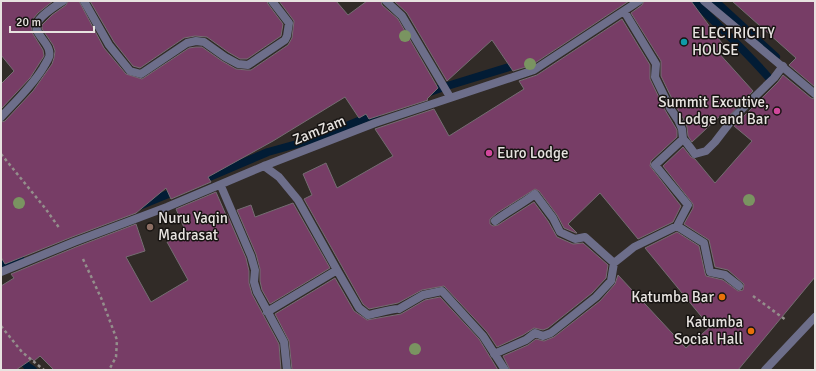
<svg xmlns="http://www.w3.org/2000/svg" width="816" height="371" font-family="Signika,sans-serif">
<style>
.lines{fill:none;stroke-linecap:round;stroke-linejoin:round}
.stream{stroke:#021c35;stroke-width:8}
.building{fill:#773d66;stroke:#756d72}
.path{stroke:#948f8c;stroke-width:2.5;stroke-dasharray:3 3;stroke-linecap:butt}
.lane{stroke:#6d6e8a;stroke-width:8}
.street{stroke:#6d6e8a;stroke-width:8}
.tree{fill:#7a9461}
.culture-dot{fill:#0f9aa8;stroke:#171412;stroke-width:1.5}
.hotel-dot{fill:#d1479c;stroke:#171412;stroke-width:1.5}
.education-dot{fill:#8d6e63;stroke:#171412;stroke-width:1.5}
.food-dot{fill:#e8710a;stroke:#171412;stroke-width:1.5}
.labels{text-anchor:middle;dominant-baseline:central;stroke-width:3;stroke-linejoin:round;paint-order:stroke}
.poi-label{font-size:15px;fill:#e7e3e0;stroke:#171412;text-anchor:start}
.street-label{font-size:15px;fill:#e7e3e0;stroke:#171412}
</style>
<rect width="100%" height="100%" fill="#312b27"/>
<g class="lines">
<path class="stream" d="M694,1C719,27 746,51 769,78
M715,1L776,57
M427,93L444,87L519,64
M200,181L268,152L315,139L378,113
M139,206L178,190
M1,266L20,257
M19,356L27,366L33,370"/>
</g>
<path class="building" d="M1,1H53L38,13L32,20L31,26L33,34L43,50L44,56L30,78L1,109V84L14,71L1,55Z
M68,1H79L104,48L126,74L142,79L189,48L196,47H202L222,61L236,69L247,70H251L288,45L292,38L294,21L279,1H336L348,15L367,1H381L382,5L398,19L438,88L427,99L428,100L369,119L366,114L359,118L345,97L273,141L208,177L211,182L171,199L166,188L136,213L72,237L5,264L1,257V122L5,121L33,91L52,64L54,58L55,51L53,45L42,29V25L52,15L66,5Z
M90,1H267L268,4L283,24L281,36L247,59H240L228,52L207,37L195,36L184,38L140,68L133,66L114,42Z
M394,1H629L532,65L513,71L492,40L447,81L407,13Z
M644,1H691L724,46L717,51L753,91L726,119L721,115L692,142L688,136L687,127L683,118L675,105L661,76V61L631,13L642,5Z
M732,1H815V87L789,65L796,58Z
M622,19L650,65V79L665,110L677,130V137L651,161L650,166L681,206L673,222L638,239L600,193L568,224L577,233H576L564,228L557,215L539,191L535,189L497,213L490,219V224L493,226L498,225L534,202L548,221L557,237L573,244L583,243L608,265L606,278L592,293L548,328L543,330L534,328L523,335L497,347L487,332L444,286L422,290L398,303L369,309L363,304L304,199L312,195L303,174L326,163L337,188L393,156L375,129L434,109L449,136L524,89L519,81L537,75Z
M783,75L811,98L815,99V277L738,370H510L503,356L528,345L536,339L544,341L554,337L600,301L615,284L618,275L686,348L710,327L645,248L677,232L699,246L705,273L706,276L723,280L738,291L743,290L744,284L728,270L715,267L709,240L684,224L693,208V204L663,166L683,147L691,157L695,159L715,183L752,141L734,126L778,82Z
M216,192L226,215L227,214L246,258L249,271V283L252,294L279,344L281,370H54L40,356L34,361L32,359L16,370H1V286L14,278L11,274L76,247L136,224L145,251L126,257L151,302L188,280L167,242L186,232L176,209Z
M293,203L330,268L270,304L262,290L260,281V269L256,254L237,210L251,205L255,217Z
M335,278L354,311L367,320L401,314L425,300L440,297L479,339L498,370H292L289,341L275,314Z"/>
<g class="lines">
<path class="path" d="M1,154L45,208L60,229
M83,259L102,300L117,340L116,357L109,370
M753,296L786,320
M1,326L22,352L44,370"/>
<path class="lane" d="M683,139L686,142L695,154L706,151L715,142L735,116L774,78L783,66"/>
<path class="street" d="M84,1L109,45L130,71L141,74L187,43L196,41L204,42L225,57L238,64L248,65L285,40L287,36L289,23L272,1
M386,1L402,16L450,97
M704,1L815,94
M624,11L656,64L655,77L670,108L678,120L682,129L683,139L655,165L688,205L677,226
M1,117C16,101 32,86 43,68C45,64 48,60 49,57C53,44 32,34 37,23C41,15 55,6 63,1
M264,166L279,177L298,200L337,270
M221,186L251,256L255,270L254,282L257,292L284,342L287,370
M495,221C508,211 522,204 535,194L553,218L560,232L575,239L585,237L614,263L634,247L677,226L704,243L710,272L725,275L739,286
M1,272L74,242L167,207L264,166L375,123L534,70L639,1
M267,312L337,270L359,308L368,315C374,314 395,308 399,309L423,295L442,291L483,336L505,370
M494,354L526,340L535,333L543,336L551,333L596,297L611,281L614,263
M765,370L815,317"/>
</g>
<g class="tree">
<circle cx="405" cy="36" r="6"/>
<circle cx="530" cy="64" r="6"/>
<circle cx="749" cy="200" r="6"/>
<circle cx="19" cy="203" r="6"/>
<circle cx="415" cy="349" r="6"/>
</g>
<circle class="culture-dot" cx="684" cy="42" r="4"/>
<g class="hotel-dot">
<circle cx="777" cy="111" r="4"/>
<circle cx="489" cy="153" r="4"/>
</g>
<circle class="education-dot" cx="150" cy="227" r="4"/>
<g class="food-dot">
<circle cx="722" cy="297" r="4"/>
<circle cx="751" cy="331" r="4"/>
</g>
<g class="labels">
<g class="poi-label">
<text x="692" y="33">ELECTRICITY<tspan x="692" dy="17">HOUSE</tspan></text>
<text x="769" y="102" text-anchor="end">Summit Excutive,<tspan x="769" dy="17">Lodge and Bar</tspan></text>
<text x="497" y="153">Euro Lodge</text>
<text x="158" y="218">Nuru Yaqin<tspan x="158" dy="17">Madrasat</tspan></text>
<text x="714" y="297" text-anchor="end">Katumba Bar</text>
<text x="743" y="322" text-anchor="end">Katumba<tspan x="743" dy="17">Social Hall</tspan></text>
</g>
<g class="street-label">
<text transform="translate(319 130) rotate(-22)">ZamZam</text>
</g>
</g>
<rect width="816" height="371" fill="none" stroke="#e7e3e0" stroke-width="4"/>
<path d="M10 26v6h84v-6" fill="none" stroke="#e7e3e0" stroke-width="2"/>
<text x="16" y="26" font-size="12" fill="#e7e3e0" stroke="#171412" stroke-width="3" paint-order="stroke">20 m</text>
</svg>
